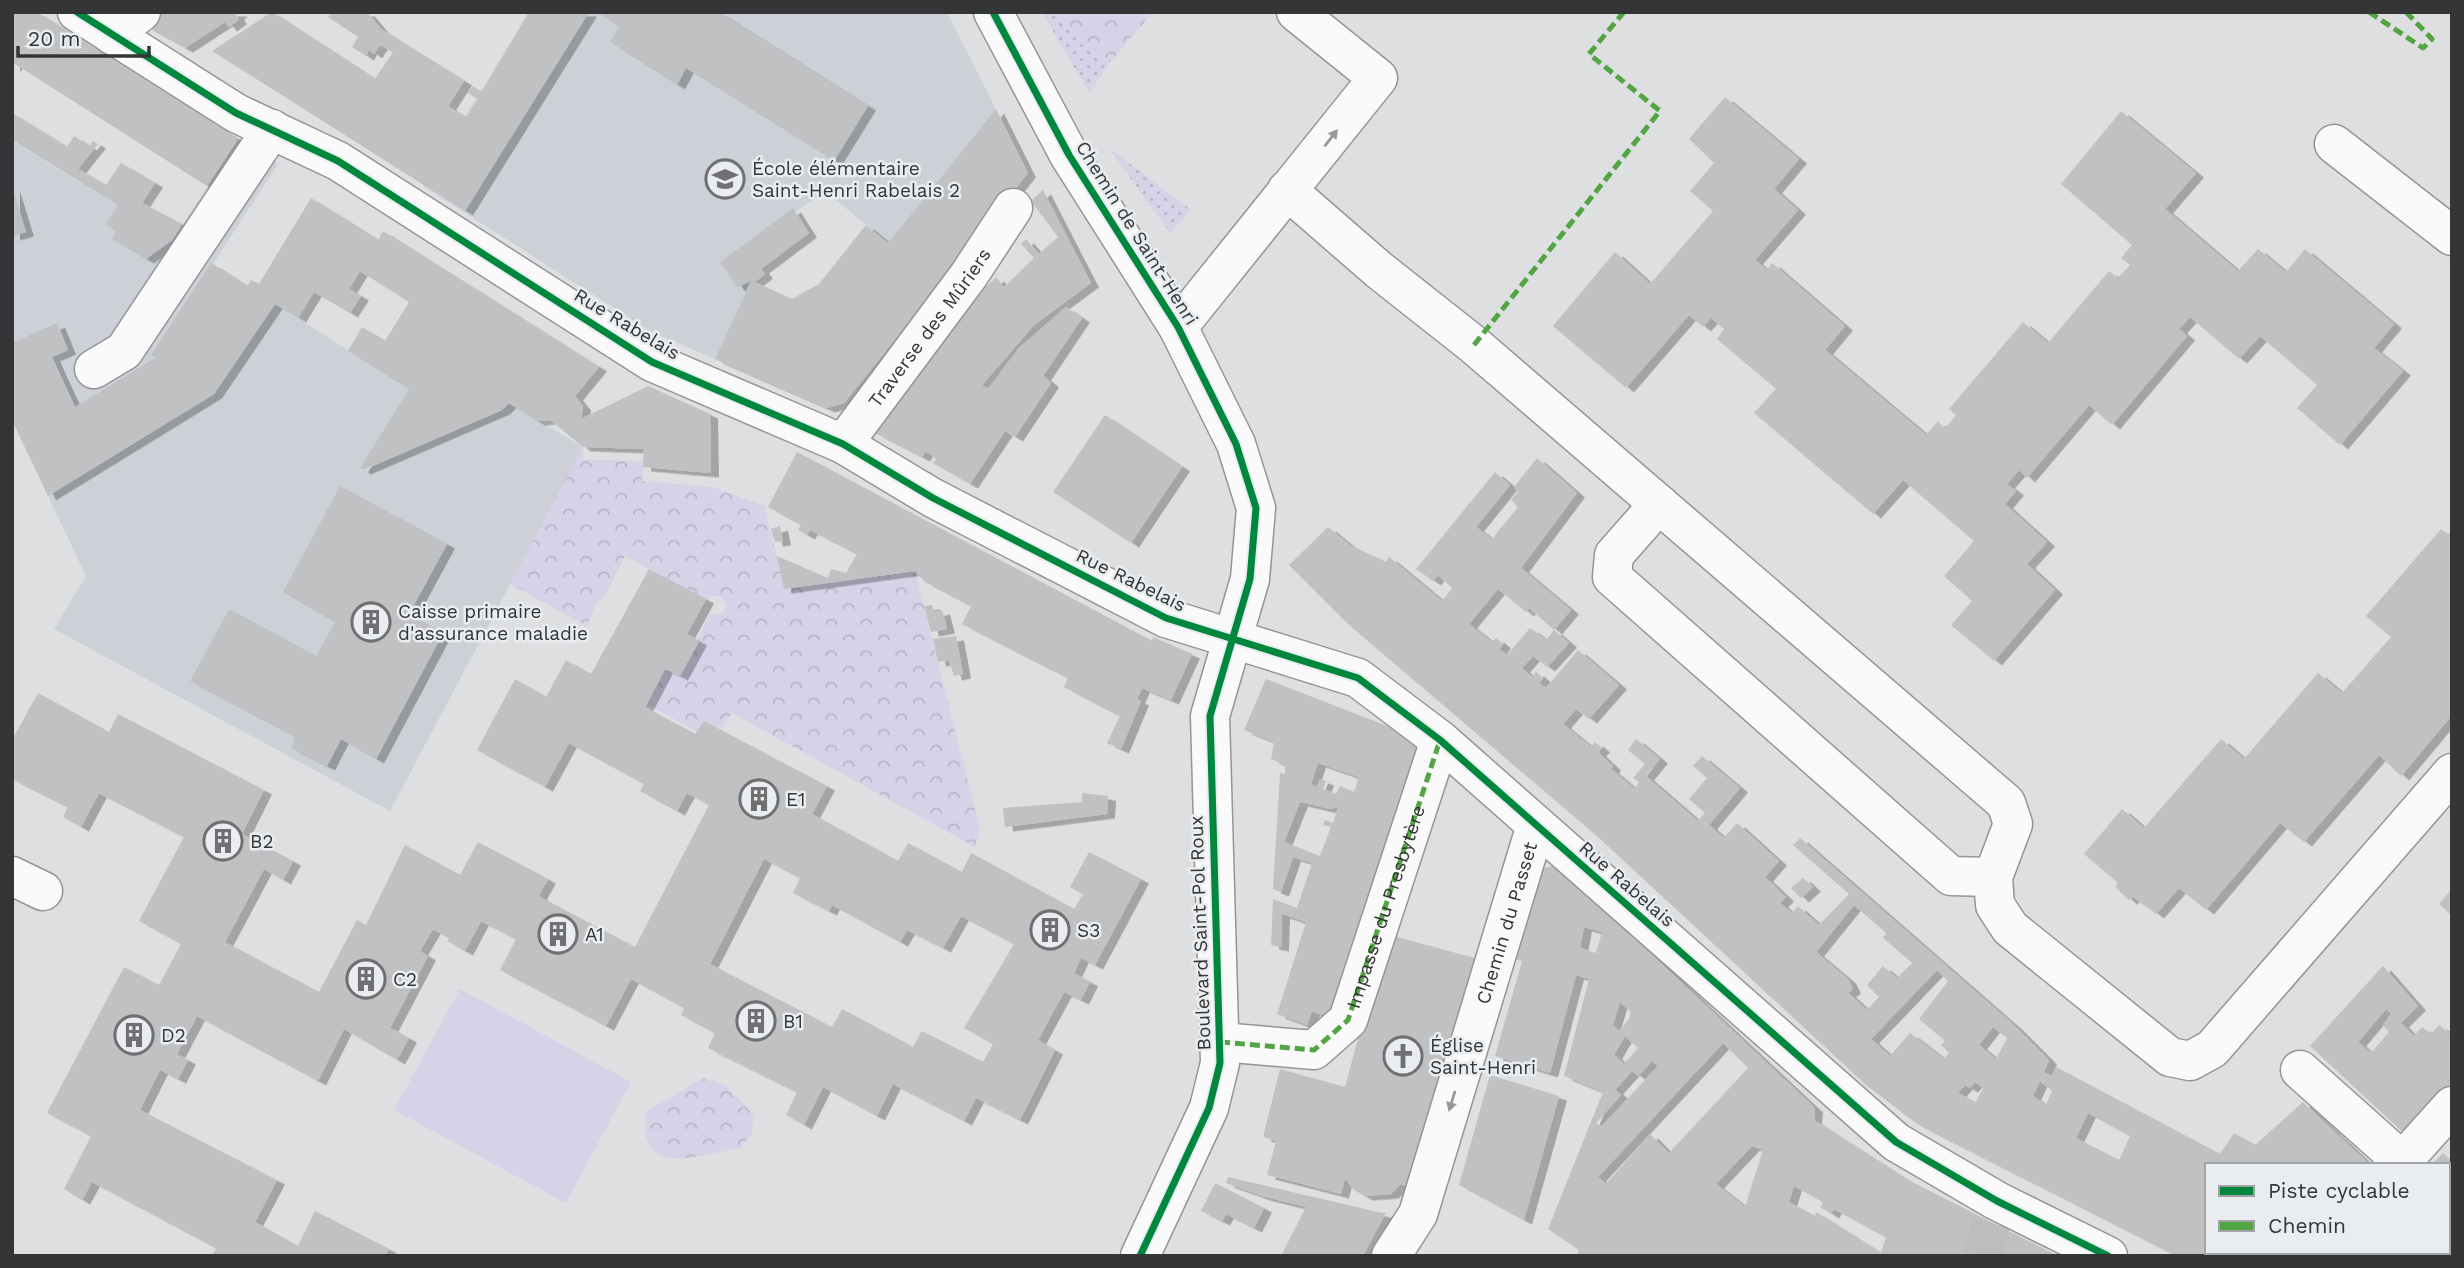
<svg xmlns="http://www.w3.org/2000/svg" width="2464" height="1268" font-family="'Work Sans',sans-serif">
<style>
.built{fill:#cdd1d7}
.grass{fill:url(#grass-dots)}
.forest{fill:url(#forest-crowns)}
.garden{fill:#d7d2e7}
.building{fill:#c0c1c3;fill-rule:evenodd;filter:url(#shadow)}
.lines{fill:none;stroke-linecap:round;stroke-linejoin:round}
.minor-tunnel{stroke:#bcbdbf;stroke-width:38;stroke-dasharray:38 19;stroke-linecap:butt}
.minor-casing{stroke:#949597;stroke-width:41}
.minor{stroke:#fafafa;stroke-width:38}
.quiet{stroke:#53a544;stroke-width:5;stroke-dasharray:10 5;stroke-linecap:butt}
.cycleway-casing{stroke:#eaedf0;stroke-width:11}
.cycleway{stroke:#00873e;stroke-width:7}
.oneway{fill:#979898}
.labels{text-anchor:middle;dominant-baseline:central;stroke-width:5;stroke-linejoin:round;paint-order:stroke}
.poi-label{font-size:19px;fill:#343536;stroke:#eaedf0;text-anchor:start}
.street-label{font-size:19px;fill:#343536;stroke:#eaedf0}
</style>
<defs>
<pattern id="grass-dots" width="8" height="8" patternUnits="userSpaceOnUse" patternTransform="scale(1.75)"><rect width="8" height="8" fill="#d7d2e7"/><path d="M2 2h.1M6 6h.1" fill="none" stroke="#b9b5c7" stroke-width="1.8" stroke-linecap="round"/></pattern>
<pattern id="forest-crowns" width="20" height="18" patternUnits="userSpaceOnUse" patternTransform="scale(1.75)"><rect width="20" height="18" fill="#d7d2e7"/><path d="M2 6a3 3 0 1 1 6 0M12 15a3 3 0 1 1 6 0" fill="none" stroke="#b9b5c7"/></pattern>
<filter id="shadow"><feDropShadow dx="8" dy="4.5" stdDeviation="0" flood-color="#0004"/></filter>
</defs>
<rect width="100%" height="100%" fill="#dedfe1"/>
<path class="built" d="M529,12H947L1028,173L939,285L825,191L795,212L809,233L748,279L751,281L715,359L650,331L423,186Z
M238,139L278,164L213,264L409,389L360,472L502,410L509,403L583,447L390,811L54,629L86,576L12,420V141L173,239Z"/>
<path class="grass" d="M1042,12H1061L1104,59L1112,60L1089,93Z
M1108,147L1191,210L1170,233Z"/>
<path class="forest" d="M1061,12H1153L1112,60C1087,58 1072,32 1061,12Z
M583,447V459L644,462L642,481L712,487L768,507L765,511L785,588L915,571L980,830L975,847L732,713L722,729L704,721L698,732L647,704L665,669L680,675L710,613L720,615L727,607L722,597L712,596L708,600L625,556L602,601L598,599L587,626L510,584Z
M703,1078L725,1085L754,1115L752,1133L740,1148C698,1155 636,1180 646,1112Z"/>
<path class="garden" d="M460,989L631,1082L566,1203L394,1110Z"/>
<path class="building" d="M12,12H37L238,139L207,186L15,64L12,68Z
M151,12H240L236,15L239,20L233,24L229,27L225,22L185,48L145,26Z
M272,12L375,79L393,52L380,45L374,54L369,50L366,56L352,47L358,37L328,17L331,12H367L381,29L464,81L448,106L466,118L478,99L468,93L473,86L482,92L529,12H589L465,211L212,51Z
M597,12H719L868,106L834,161L686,68L677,85L610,42L619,27Z
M1725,97L1799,159L1774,189L1798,210L1755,260L1767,270L1772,263L1845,326L1825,350L1926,435L1938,421L1945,429L1956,415L1949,409L2023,322L2048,343L2109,271L2118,278L2130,265L2121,258L2132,245L2061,184L2121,111L2196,173L2165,209L2238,271L2258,249L2286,272L2305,249L2394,324L2374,348L2403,371L2340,445L2297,408L2317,385L2260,336L2239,359L2190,317L2179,329L2187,336L2112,425L2089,405L2027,478L2019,470L2007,484L2016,491L2005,504L2047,542L2027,564L2055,590L1994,661L1951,625L1972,601L1944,576L1974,541L1903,480L1873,514L1754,413L1776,389L1717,339L1724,329L1711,318L1703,327L1689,315L1626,388L1553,326L1615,252L1650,284L1713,211L1690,191L1714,163L1689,139Z
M996,109L1028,173L844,403L827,408L715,359L751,281L737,287L720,262L793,208L809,233L761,269L765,274L755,282L792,299L819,284L866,225L888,243Z
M12,113L67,147L74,136L89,146L93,141L98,144L78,169L106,185L121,163L155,183L142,203L182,224L172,240L146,259L112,239L116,231L106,224L118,205L12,140Z
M12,187L26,232L12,236Z
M1043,190L1091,283L1034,325L982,385L988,389L1019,348L1066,307L1082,318L1043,376L1051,383L1015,437L1005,431L970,484L933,463L936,459L926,451L922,457L875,433L882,417L985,288L996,277L1004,287L1034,258L1021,244L1026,239L1039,254L1058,237L1031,201Z
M311,198L378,240L383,231L599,367L575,396L583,406L581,419L648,386L710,414L711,473L643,467L644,449L583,447L550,420L537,421L509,403L502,410L363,470L360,468L409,389L348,351L362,327L385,341L409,302L360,271L349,289L361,296L350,313L314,292L298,318L275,304L214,394L48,496L12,420V343L57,323L68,350L52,357L75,407L155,358L151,355L211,263L247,286L251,280L259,284Z
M1105,415L1182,467L1131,543L1053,492Z
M797,452L1152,641L1153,637L1192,654L1171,700L1142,688L1137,699L1141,701L1121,749L1107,743L1120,716L1064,687L1068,678L962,624L971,606L925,582L915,571L784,589L777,556L828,578L831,569L846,573L857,554L810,530L807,535L798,530L801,525L768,507Z
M1537,458L1577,493L1521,568L1571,610L1554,630L1529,608L1526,612L1498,589L1469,624L1492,642L1496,638L1503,644L1499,649L1507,655L1530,628L1546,640L1554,630L1569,643L1547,667L1533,656L1522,668L1532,677L1536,672L1543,678L1539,683L1546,688L1578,650L1619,685L1589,719L1576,709L1563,724L1591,747L1595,742L1602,748L1598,752L1613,766L1611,769L1635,789L1639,782L1633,778L1645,764L1628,750L1636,739L1660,759L1646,776L1698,821L1705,813L1689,799L1707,778L1693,766L1702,756L1740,788L1709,825L1724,838L1737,823L1779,861L1765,877L1786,897L1780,903L1792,913L1798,906L1819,925L1849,894L1793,845L1800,838L2014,1025L2049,1060L2044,1072L2052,1076L2056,1067L2220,1154L2234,1133L2255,1145L2303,1102L2370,1165H2207V1252H2301L2298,1256H2177L1917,1124L1866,1085L1598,837L1349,625L1289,565L1328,527L1350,545L1386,562L1389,557L1442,601L1452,588L1438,575L1433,581L1416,569L1495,472L1510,485L1476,527L1492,539L1518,507L1511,500L1518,492L1514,487ZM1854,905L1886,933L1883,938L1912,963L1897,978L1883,966L1867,985L1879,997L1867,1010L1848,993L1853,989L1848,979L1816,952ZM1937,970L1948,981L1919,1019L1945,1041L1941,1045L1949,1053L1944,1059L1910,1033L1890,1056L1871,1039ZM1993,1027L2007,1038L1996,1059L1979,1045ZM2040,1081L2052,1091L2046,1105L2033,1096ZM1975,1082L1983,1088L1976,1102L1958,1093L1965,1085L1970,1088ZM2088,1113L2130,1136L2119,1160L2076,1138Z
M340,486L447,544L409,614L443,633L376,759L341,739L327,766L291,748L296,737L190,681L229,609L316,656L335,622L283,592Z
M780,526L783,541L775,542L771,529Z
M2441,529L2452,537V715L2401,776L2379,755L2304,842L2280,823L2206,910L2179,888L2156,914L2133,897L2129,900L2115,887L2118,883L2084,854L2122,809L2144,828L2221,739L2244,759L2318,673L2342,693L2391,637L2366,616Z
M649,569L706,599L687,634L699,641L680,676L665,669L645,707L695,734L704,721L827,786L812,814L898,861L908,843L962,872L971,853L1074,909L1083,894L1070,887L1089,852L1141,879L1095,965L1081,958L1074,973L1090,982L1081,1000L1064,992L1038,1040L1055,1050L1020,1120L976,1098L964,1121L893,1084L877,1116L823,1087L804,1125L786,1115L797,1092L708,1048L715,1033L681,1015L684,1008L631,979L606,1026L500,970L516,939L481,921L465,951L447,941L449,938L433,929L420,951L428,956L390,1028L409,1038L397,1060L344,1029L318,1081L197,1016L177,1054L188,1060L178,1079L160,1070L140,1110L277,1180L255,1222L298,1246L315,1211L389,1249L385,1256H212L216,1248L92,1182L82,1200L64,1189L91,1136L47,1113L124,967L159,985L181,944L139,921L184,837L99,793L81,827L63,817L68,807L12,779V740L38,693L109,732L118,714L264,790L242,834L293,861L283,880L264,869L225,942L319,992L357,920L366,925L405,845L460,875L478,842L548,879L539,895L542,898L635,947L709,805L687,793L677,811L640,791L644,784L569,743L545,787L477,750L515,679L546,697L566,660L591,674ZM764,859L800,878L793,893L829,911L832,905L900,942L907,930L943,948L961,916L1014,944L964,1028L993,1044L983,1062L922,1031L913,1047L842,1009L832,1027L710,964Z
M932,605L934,612L942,610L947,629L931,632L924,606Z
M956,636L963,674L954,676L949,660L938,662L933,639Z
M1266,679L1395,729L1426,756L1335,1020L1312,1011L1307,1025L1277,1014L1306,922L1282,914L1281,947L1271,945L1273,899L1297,908L1312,863L1293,857L1281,892L1273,889L1280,773L1285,774V765L1271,759L1274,742L1244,730ZM1318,763L1359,777L1354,792L1340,786L1336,794L1323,789L1326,781L1320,779L1317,787L1311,784ZM1300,802L1330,809L1338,807L1333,823L1325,820L1323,825L1331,827L1320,856L1284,842Z
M1082,793L1108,796L1107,814L1005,827L1003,808L1082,802Z
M1556,865L1815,1108L1814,1120L1906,1179L2058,1256H1576L1579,1250L1548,1229L1603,1092L1564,1076L1589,979L1576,975L1550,1073L1495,1056L1522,961L1515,959L1540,869ZM1584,927L1602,932L1596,953L1580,948ZM1620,1002L1630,1011V1018L1619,1031L1613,1025ZM1625,1036L1638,1048L1624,1064L1614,1055ZM1723,1043L1748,1068L1669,1153L1650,1134L1606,1184L1598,1177ZM1652,1061L1658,1066L1602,1126L1596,1123L1621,1095L1615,1090L1632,1071L1638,1076ZM1752,1146L1763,1150L1745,1207L1716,1184ZM1794,1186L1823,1202L1820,1208L1825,1210L1831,1214L1834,1209L1886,1237L1881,1253L1816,1212L1815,1216L1789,1202Z
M1803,878L1813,887L1801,898L1791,888Z
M2452,889V912L2450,914L2439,904Z
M1386,934L1482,960L1417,1189L1400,1184L1391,1194L1365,1196L1354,1190L1345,1178L1341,1194L1267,1175L1276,1141L1263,1137L1280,1069L1345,1087Z
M2383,966L2418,1006L2401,1023L2414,1036L2422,1027L2431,1034L2439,1025L2452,1035V1096L2410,1139L2310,1046ZM2386,1009L2391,1014L2383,1025L2389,1032L2371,1053L2358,1042Z
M1490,1075L1559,1096L1524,1220L1459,1185Z
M2443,1153L2452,1161V1214L2448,1218V1165H2431Z
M1228,1177L1382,1213L1386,1212L1363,1256H1281L1306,1207L1262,1196L1226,1183Z
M1215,1183L1264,1208L1254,1228L1226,1214L1222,1221L1201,1211Z
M2336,1252H2417L2414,1256H2334Z"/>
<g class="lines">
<path class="minor-tunnel" d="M1982,1256L1991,1223"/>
<g class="minor-casing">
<g id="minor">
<path d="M77,12L236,113L338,161L652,362L843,444L933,498L1166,618L1358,678L1440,740L1896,1142L1997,1201L2108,1256"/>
<path d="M993,12L1069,155L1178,327L1236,444L1256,508L1250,579L1210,716L1220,1063L1209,1108L1140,1256"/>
<path d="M112,35L141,12"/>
<path d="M2334,144L2452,236"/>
<path d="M1287,190L1379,270L1474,345L2006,803L2013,824L1993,877L1995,905L2010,928L2170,1057L2190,1061L2212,1049L2452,773"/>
<path d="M1178,327L1378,78L1296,12"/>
<path d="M94,369L124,351L272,129"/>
<path id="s1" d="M843,444L969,275L1013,208"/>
<path d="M1659,504L1614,555L1612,577L1951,876L1993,877"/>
<path d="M12,876L43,891"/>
<path id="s2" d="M1220,1042L1314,1050L1348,1020L1440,740"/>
<path d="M2300,1070L2402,1161"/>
<path d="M2399,1165L2452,1106"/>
<path id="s3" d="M1391,1256L1418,1214L1536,825"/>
<path d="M2322,1256L2324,1252"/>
</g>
</g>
<use href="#minor" class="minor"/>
<path class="quiet" d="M2369,12L2423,48L2432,39L2406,12
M1474,345L1660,111L1589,54L1624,12
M1220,1042L1314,1050L1348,1020L1440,740"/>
<g class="cycleway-casing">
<path id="cycleway" d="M77,12L236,113L338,161L652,362L843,444L933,498L1166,618L1358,678L1440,740L1896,1142L1997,1201L2108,1256
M993,12L1069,155L1178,327L1236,444L1256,508L1250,579L1210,716L1220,1063L1209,1108L1140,1256"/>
</g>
<use href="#cycleway" class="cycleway"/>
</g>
<defs><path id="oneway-solid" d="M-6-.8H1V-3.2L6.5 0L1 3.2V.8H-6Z" transform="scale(1.75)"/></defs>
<g class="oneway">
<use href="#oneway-solid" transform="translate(1331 138) rotate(-52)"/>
<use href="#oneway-solid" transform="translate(1452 1101) rotate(107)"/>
</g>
<defs>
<g id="school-ring" transform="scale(2.0125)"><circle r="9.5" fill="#eaedf0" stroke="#707072" stroke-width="1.5"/><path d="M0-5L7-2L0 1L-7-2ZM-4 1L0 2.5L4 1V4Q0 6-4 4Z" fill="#707072"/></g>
<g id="building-ring" transform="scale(2.0125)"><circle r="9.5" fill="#eaedf0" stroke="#707072" stroke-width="1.5"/><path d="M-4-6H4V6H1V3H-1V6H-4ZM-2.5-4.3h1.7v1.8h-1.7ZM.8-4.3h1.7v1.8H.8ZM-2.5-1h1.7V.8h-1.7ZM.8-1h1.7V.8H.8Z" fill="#707072"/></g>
<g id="church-ring" transform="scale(2.0125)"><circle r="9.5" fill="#eaedf0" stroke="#707072" stroke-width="1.5"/><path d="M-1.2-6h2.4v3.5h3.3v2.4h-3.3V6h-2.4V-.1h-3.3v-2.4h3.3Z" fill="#707072"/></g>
</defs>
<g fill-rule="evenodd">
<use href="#school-ring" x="725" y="179"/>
<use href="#building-ring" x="371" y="622"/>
<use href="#building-ring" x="759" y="799"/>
<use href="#building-ring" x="223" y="841"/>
<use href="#building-ring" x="1050" y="930"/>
<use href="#building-ring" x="558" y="934"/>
<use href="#building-ring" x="366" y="979"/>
<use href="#building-ring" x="756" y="1021"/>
<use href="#building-ring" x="134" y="1035"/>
<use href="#church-ring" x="1403" y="1056"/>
</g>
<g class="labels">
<g class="poi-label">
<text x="752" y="168">École élémentaire<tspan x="752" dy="22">Saint-Henri Rabelais 2</tspan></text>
<text x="398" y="611">Caisse primaire<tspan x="398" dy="22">d'assurance maladie</tspan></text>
<text x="786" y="799">E1</text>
<text x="250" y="841">B2</text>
<text x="1077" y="930">S3</text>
<text x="585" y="934">A1</text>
<text x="393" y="979">C2</text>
<text x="783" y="1021">B1</text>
<text x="161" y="1035">D2</text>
<text x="1430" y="1045">Église<tspan x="1430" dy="22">Saint-Henri</tspan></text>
</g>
<g class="street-label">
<text transform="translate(1137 233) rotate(58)">Chemin de Saint-Henri</text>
<text transform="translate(627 324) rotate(31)">Rue Rabelais</text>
<text stroke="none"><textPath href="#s1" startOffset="145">Traverse des Mûriers</textPath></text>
<text transform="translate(1131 580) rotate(26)">Rue Rabelais</text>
<text transform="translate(1627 884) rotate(41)">Rue Rabelais</text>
<text stroke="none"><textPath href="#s2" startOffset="259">Impasse du Presbytère</textPath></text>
<text stroke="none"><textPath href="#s3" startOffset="354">Chemin du Passet</textPath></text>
<text transform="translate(1200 933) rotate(-92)">Boulevard Saint-Pol Roux</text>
</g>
</g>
<rect width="2464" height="1268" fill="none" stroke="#343536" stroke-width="28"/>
<rect x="2205" y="1163" width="245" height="91" fill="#eaedf0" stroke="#a1a3a6" stroke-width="2"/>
<rect x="2219" y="1186" width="35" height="10" fill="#00873e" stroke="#a1a3a6" stroke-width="2"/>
<text x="2268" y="1198" font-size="21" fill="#343536">Piste cyclable</text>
<rect x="2219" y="1221" width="35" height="10" fill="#53a544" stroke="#a1a3a6" stroke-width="2"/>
<text x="2268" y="1233" font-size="21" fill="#343536">Chemin</text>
<path d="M18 46v10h131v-10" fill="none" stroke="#343536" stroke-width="3.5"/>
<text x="28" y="46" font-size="21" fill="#343536" stroke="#eaedf0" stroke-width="5" paint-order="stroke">20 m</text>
</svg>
